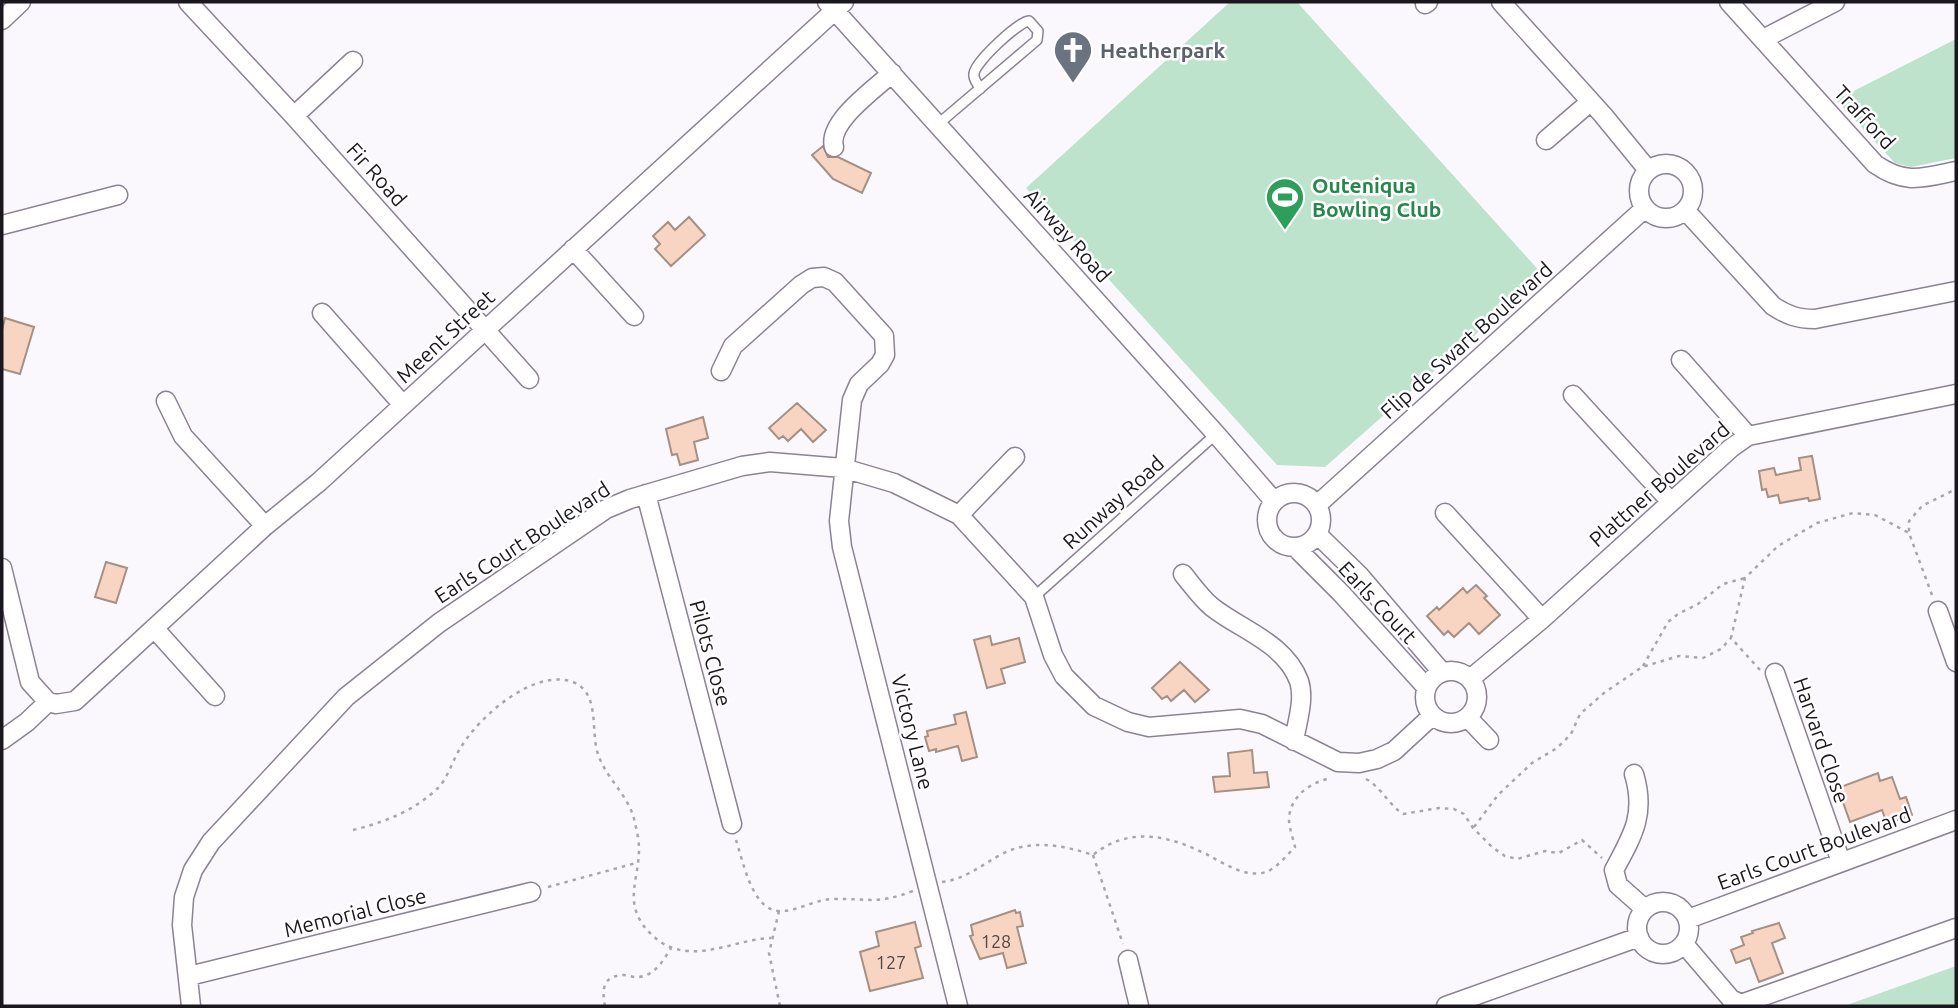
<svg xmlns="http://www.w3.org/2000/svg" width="1958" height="1008" font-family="Ubuntu,sans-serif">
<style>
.green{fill:#bee3cd}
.building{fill:#f8d5c2;stroke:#a49085;stroke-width:2}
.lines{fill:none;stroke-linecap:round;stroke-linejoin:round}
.service-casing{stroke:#8c8294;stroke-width:12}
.minor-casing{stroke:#8c8294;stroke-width:21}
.path{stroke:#a9a6ab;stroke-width:2.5;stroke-dasharray:3.5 5;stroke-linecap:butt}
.service{stroke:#fff;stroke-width:9}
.minor{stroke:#fff;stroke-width:18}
.labels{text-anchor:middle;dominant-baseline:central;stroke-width:5;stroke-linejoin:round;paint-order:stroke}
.number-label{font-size:18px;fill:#524647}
.worship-label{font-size:21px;font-weight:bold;fill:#5b616d;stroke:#fff;text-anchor:start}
.street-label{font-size:21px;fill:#1b171e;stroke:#fff}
.leisure-label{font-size:21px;font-weight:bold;fill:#27864d;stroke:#fff;text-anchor:start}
</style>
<rect width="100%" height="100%" fill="#faf8fc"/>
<path class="green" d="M1230,2H1297L1543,275L1325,467L1277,465L1026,188Z
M1956,39V158L1911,167L1895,163L1836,100Z
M1956,966V1006H1844Z"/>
<path class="building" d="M823,146L828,157H838L871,173L862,193L833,179L812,155Z
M689,217L705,235L671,266L655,249L660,244L653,236L668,222L675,230Z
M5,318L34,327L20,374L2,369V330Z
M797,403L826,430L813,442L801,429L788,441L783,436L779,439L769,428Z
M703,417L708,438L694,442L698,460L680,465L677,454L672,455L666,429Z
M1812,456L1820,499L1809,501L1808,498L1780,503L1778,495L1768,497L1766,489L1762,490L1759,471L1774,468L1776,475L1801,470L1799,458Z
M106,562L127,568L116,603L95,597Z
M1476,585L1487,596L1484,598L1500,615L1479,634L1469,623L1454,637L1448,631L1444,635L1427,616L1437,607L1439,610L1463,588L1467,593Z
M990,636L992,645L1019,638L1025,662L1001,669L1005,683L987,688L974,640Z
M1180,662L1209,690L1195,702L1184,690L1171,701L1167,696L1162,699L1152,688Z
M966,712L977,757L962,761L958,746L936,752V749L929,751L925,737L928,736L927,731L956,724L954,715Z
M1252,750L1254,773L1267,772L1269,787L1215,792L1213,777L1230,776L1228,753Z
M1878,773L1880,781L1892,777L1900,799L1906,797L1912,815L1887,824L1882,810L1850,822L1838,788Z
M1015,910L1016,913L1020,912L1023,926L1017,927L1026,963L1007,968L1003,953L980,959L970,936L973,935L971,925Z
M915,922L921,946L915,948L923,978L870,991L860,952L879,946L876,932Z
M1779,923L1785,938L1772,943L1783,973L1759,982L1750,958L1736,963L1731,950L1744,945L1741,937L1753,933L1752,931Z"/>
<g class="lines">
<g class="service-casing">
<path id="service" d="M937,125L1037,40L1038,31L1029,21C1018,22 974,63 974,74C973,79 978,84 980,89
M1034,597L1216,434"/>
</g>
<g class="minor-casing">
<path id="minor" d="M188,2L294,116L529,379
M827,2L1216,434L1274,501
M1501,2L1603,115L1648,170
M1729,2L1875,164C1905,185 1923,178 1956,171
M1425,4L1428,2
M2,20L21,2
M1763,39L1835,2
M294,116L353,61
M1546,140L1590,102
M834,147C827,122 875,89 892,73
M1639 191a27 27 0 1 1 54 0a27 27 0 1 1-54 0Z
M1686,211L1773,306C1787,315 1797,319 1815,319L1956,291
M2,225L118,195
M573,249L634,316
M322,313L403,405
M1681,360L1748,436
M721,371L733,346L801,285L812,278L824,277L835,282L884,336L885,355L880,364L859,384L852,400L839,521L842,547L958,1006
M1573,395L1671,502
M166,401L183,436L265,526
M1267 520a27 27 0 1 1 54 0a27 27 0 1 1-54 0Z
M646,494L732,824
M1317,505L1644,209
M1445,513L1542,619
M959,515L1015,457
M1318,535L1360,576L1441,671
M1296,548L1341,593L1426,687
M2,568L30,682L48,702L56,704L75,701L265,526L319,482L844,2
M1183,574C1192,585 1201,598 1212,607C1241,630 1285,643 1299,681C1305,699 1297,722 1294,741
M1938,611L1956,662
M154,628L215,696
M1425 697a26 26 0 1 1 52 0a26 26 0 1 1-52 0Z
M1775,673L1841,862
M1470,679L1542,619L1731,448L1748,436L1956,394
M1468,718L1489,740
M2,740L27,722L48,702
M1634,774C1646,814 1633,835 1614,870L1618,885L1645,909
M1637 928a26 26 0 1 1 52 0a26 26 0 1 1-52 0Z
M1688,919L1956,820
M1684,944L1731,999L1741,1004L1956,928
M1128,960L1139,1006
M189,976L531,892
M191,1006L182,925L184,897L193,870L211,842L346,697L439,623L606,509L630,499L742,466L770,462L843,468L894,483L959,515L1034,597L1053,655L1064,676L1094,706L1128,722L1149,727L1240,719L1262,724L1338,762L1359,763L1377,759L1394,751L1432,716
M1446,1006L1639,937"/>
</g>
<path class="path" d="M1932,595L1909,533V521L1922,506L1956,489
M1643,666L1668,622L1678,614L1698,604L1723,584L1745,578
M1760,670L1731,638L1745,578L1778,546L1817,523L1853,513L1875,515L1909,533
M1366,779C1381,787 1388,804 1403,814L1439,808L1454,809L1464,814L1473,828L1492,847L1505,856L1517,859L1545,851L1559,853L1582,840L1602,858
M1474,827L1498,795L1532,763L1557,748L1571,734L1580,714L1604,693L1642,667L1679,656L1703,658L1721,649L1731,638
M353,830C385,822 414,811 438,788C448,778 453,759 461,747C480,716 534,668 573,682C601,693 590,732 598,754C606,779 630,796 635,823C637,831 639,841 639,849C639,880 623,902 647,930C653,936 660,943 668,946C702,961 737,939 771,938
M736,840C743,861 752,910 779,911C797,912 815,899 833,899C868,898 876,905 913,891
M1093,855L1123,944
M942,882C966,879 981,865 1002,854C1031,839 1063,845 1093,855C1130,825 1171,836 1210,856C1226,865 1247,878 1266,872C1277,868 1287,855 1295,847C1293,838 1289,828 1289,819C1290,796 1311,782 1331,778
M548,887L636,863
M779,911L769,953L780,1006
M605,1006C602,990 602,976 623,975C628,975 634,978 639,977C655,975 663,961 671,948"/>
<use href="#service" class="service"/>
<use href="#minor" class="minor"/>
</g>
<defs>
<g id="church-pin" transform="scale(2.0125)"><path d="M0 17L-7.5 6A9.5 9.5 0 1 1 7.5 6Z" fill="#6b7280" stroke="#fff"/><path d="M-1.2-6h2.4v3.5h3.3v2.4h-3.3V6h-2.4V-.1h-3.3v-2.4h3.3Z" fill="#fff"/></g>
<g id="stadium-pin" transform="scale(2.0125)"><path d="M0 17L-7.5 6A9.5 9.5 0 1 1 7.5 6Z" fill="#2e9e5b" stroke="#fff"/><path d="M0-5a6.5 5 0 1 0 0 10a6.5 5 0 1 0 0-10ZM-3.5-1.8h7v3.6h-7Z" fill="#fff"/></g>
</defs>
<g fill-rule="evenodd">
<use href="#church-pin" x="1073" y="50"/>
<use href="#stadium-pin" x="1285" y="197"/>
</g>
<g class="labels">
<g class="number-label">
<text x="996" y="941">128</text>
<text x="891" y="962">127</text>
</g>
<g class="worship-label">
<text x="1100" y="50">Heatherpark</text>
</g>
<g class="street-label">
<text transform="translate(1865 117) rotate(47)">Trafford</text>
<text transform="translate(377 174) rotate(48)">Fir Road</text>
<text transform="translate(1068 235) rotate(48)">Airway Road</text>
<text transform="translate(445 336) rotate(-43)">Meent Street</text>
<text transform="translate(1466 340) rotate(-42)">Flip de Swart Boulevard</text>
<text transform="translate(1659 484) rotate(-41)">Plattner Boulevard</text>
<text transform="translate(1113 502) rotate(-42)">Runway Road</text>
<text transform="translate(522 542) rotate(-33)">Earls Court Boulevard</text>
<text transform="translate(1378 602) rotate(47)">Earls Court</text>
<text transform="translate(711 653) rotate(75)">Pilots Close</text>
<text transform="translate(913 732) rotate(76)">Victory Lane</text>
<text transform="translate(1822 740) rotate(71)">Harvard Close</text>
<text transform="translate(1814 848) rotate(-20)">Earls Court Boulevard</text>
<text transform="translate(355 912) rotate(-14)">Memorial Close</text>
</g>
<g class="leisure-label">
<text x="1312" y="185">Outeniqua<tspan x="1312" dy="24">Bowling Club</tspan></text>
</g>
</g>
<rect width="1958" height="1008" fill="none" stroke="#1b171e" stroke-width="7"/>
</svg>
